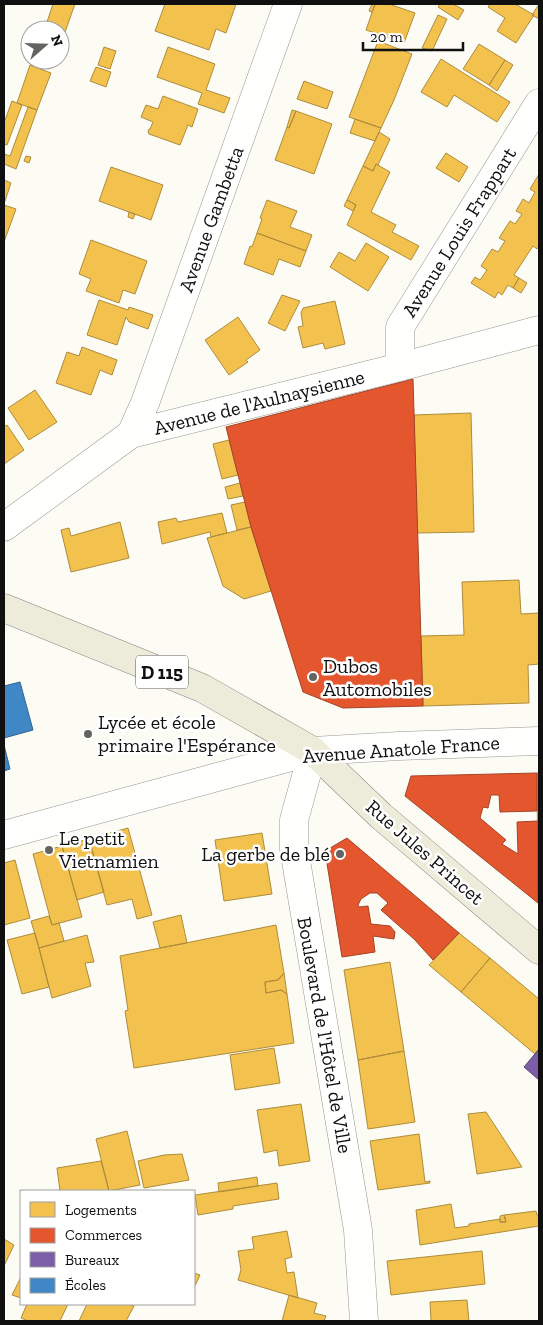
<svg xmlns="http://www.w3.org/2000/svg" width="543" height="1325" font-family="'Zilla Slab',serif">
<rect width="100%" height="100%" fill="#fcfcf5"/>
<path fill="#f2c14e" stroke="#ae8c3b" d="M53,4H75L64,35L60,33V30H51L45,28Z
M165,4H236L226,33L216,29L209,50L155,31Z
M372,4L375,5L372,12L369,11Z
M375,4H389L415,13L404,43L366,30Z
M440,4H453L464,10L458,20L438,7Z
M490,4H515L534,15L516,43L497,31L505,18L488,7Z
M539,4V19L532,15Z
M438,15L447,19L432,51L422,48Z
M378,41L412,54L394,100L381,128L349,117Z
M479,44L505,60L489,85L463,69Z
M104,47L116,51L110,69L98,65Z
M168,47L215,64L206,90L230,98L224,113L198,104L202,93L157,77Z
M441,59L510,102L497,122L454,95L447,107L421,92Z
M505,60L513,65L497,91L489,85Z
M30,65L51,73L37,110L17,103Z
M96,67L111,72L106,87L90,81Z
M304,81L333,92L327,109L297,99Z
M163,96L198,109L192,127L188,125L180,145L149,134L148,132L149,129H150L153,122L141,117L146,105L158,109Z
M12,101L22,105L7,145L4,144V123Z
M28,107L37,110L16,169L4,164V154L10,156Z
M292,110L296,111L289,128L287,127Z
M296,111L332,124L314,174L275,160L287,127L289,128Z
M355,119L381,128L375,141L350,133Z
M379,132L390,139L378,165L376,164L373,171L363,166Z
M446,153L468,167L459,182L436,168Z
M26,156L31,157L29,163L24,161Z
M376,164L390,172L371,212L396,225L392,232L419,246L411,260L347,225L356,205L347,200L363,166L373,171Z
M111,167L163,185L151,220L99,201Z
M539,174V246L537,249L533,246L514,275L519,278L513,288L508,285L502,295L498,292L495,298L471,283L475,277L480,280L487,270L481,266L492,249L498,252L505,241L499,238L510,221L515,224L522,214L516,211L523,199L529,203L535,192L530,189Z
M4,180L11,183L4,204Z
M267,200L297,211L290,227L312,235L306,251L257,233L262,219L260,218Z
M347,200L356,205L353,211L344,206Z
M4,205L16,209L4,242Z
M129,212L135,214L133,219L128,217Z
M257,233L306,251L300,267L279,259L273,275L244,264L250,246L252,247Z
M91,240L147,261L135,294L123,290L119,303L86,291L91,279L79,274Z
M366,243L389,257L368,291L330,267L339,252L355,261Z
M519,278L527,283L521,293L513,288Z
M282,295L300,301L285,331L268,323Z
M99,300L128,310L129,307L153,315L148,329L129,322L126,317L117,345L87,335Z
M335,301L345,344L325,349L323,343L303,348L298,327L303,326L301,313L303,308Z
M238,317L260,350L246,360L248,362L229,375L205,340Z
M82,347L117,360L112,375L100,370L91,395L56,383L67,352L79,356Z
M35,390L57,422L29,440L8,408Z
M471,413L474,532L417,533L414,415Z
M7,425L24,450L4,464V427Z
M229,440L238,475L222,479L213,444Z
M240,483L243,496L228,499L225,487Z
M245,502L251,527L237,530L231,505Z
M222,513L227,533L211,537L210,532L162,544L158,522L176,518L178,522Z
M120,522L129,558L71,572L61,530L69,528L71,536Z
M251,527L271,591L244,599L223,586L207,538Z
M519,580L521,614L539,613V664L528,665L529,703L423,706L421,636L464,635L462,582Z
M537,773H539V904L538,903Z
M128,828L152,915L137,919L132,899L107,905L89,839Z
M262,833L272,894L224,901L215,840Z
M89,839L104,892L77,900L62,846Z
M62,846L82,917L52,925L33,854Z
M15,860L30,918L4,925V863Z
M181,915L187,943L160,948L153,922Z
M49,916L52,925L59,923L64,941L39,948L31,921Z
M276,925L284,973L278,980L265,982L266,993L281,990L287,994L294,1043L134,1068L125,1011L128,1010L120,956Z
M35,933L49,987L22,994L7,940Z
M459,933L490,958L461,992L429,965Z
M87,935L94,962L85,963L91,986L52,998L39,948Z
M490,958L539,999V1049L535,1054L461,992Z
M390,962L404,1051L358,1060L344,970Z
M284,973L287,994L281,990L266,993L265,982L278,980Z
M274,1048L280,1083L235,1090L230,1055Z
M404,1051L415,1122L368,1129L358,1060Z
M301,1104L310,1161L279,1166L277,1150L264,1153L257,1110Z
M486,1112L522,1167L477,1174L468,1114Z
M127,1131L140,1185L109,1191L96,1139Z
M419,1134L425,1182L430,1181V1183L378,1190L370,1141Z
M182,1154L189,1180L144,1188L138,1161L164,1155Z
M101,1161L109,1191H60L57,1168Z
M257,1177L258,1186L219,1192L218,1183Z
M277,1183L279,1199L233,1206V1209L198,1215L195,1195Z
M451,1204L455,1228L469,1226V1224L500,1219V1222H506L504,1215L536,1211L537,1215H539V1226L420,1245L416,1210Z
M504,1215L506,1222H500V1216Z
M287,1231L292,1257L285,1259L287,1273L294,1272L298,1298L238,1280L241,1270L238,1251L254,1249L252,1237Z
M4,1239L14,1245L4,1266Z
M482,1251L485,1284L391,1295L387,1261Z
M194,1273L200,1275L194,1288Z
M21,1277V1298L12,1295Z
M289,1295L317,1303L314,1313L326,1316L324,1321H282Z
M467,1300L469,1321H431L430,1302Z
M27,1304H68L60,1321H28L21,1318Z
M87,1304H128L134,1306L126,1321H79Z"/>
<path fill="#e4572e" stroke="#a44225" d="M413,379L423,706L343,708L303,692L251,527L226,427Z
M537,773V811L500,812L499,795H491L488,808L483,807L480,818L506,840L502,844L518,854L517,822L538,821V903L405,796L411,776Z
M347,838L459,933L433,960L414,939L381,910L388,903L377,893H370L361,899L358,905L359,907L368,906L371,924L390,926L395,932L394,939L373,936L375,952L342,957L325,851Z"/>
<path fill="#7b5ea7" stroke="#5b477a" d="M539,1049V1080L524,1067Z"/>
<path fill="#3f88c5" stroke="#31648f" d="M20,682L33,730L4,738V686Z
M4,745L10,769L4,771Z"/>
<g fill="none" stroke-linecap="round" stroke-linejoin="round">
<g stroke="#969693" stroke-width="29">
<path id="street" d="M400,367V327L539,103
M131,434L145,403L288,4
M4,527L131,434L400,367L539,330
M313,751L294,820V849L358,1230L364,1321
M4,835L313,751L399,746L539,741"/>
</g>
<g stroke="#848480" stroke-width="29">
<path id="primary" d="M4,608L202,688L313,751L381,816L539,950"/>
</g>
<use href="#street" stroke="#fffffe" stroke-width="28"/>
<use href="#primary" stroke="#edecda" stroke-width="28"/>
</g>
<g fill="#636360" stroke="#fff" stroke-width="2">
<circle cx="313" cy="677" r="5"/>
<circle cx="88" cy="734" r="5"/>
<circle cx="49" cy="850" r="5"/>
<circle cx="340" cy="854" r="5"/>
</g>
<g text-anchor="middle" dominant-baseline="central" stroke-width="5" stroke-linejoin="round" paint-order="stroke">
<rect fill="#fff" stroke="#585858" stroke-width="1" x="136" y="655.5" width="52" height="33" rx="4"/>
<g font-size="19" font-weight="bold" fill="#101010">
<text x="162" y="672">D 115</text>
</g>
<g font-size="20" fill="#101010" stroke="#fff">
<text transform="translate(211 219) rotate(-70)">Avenue Gambetta</text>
<text transform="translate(459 232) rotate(-58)">Avenue Louis Frappart</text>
<text transform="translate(259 402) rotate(-14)">Avenue de l'Aulnaysienne</text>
<text transform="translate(401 749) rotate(-4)">Avenue Anatole France</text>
<text transform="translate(425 852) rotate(41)">Rue Jules Princet</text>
<text transform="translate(325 1035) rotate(80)">Boulevard de l'Hôtel de Ville</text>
</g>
<g font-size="20" fill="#101010" stroke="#fff" text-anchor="start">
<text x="323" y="666">Dubos<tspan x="323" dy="23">Automobiles</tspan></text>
<text x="98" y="722">Lycée et école<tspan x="98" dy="23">primaire l'Espérance</tspan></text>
<text x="59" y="838">Le petit<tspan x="59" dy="23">Vietnamien</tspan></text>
<text x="330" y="854" text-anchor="end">La gerbe de blé</text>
</g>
</g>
<rect width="543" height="1325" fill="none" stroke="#101010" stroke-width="10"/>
<rect x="20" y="1190" width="175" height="115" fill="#ffffff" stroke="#9f9f9f"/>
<rect x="30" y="1202" width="25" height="15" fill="#f2c14e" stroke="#9f9f9f"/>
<text x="65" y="1215" font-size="15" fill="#101010">Logements</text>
<rect x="30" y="1228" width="25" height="15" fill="#e4572e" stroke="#9f9f9f"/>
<text x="65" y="1240" font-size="15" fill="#101010">Commerces</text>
<rect x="30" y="1252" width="25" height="15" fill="#7b5ea7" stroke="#9f9f9f"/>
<text x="65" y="1265" font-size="15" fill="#101010">Bureaux</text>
<rect x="30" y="1278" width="25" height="15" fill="#3f88c5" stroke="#9f9f9f"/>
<text x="65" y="1290" font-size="15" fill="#101010">Écoles</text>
<g transform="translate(45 45) rotate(70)"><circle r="24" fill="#ffffff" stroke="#9f9f9f"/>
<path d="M0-4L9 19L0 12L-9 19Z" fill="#636360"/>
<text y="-8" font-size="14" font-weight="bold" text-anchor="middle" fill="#101010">N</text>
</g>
<path d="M363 42v8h100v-8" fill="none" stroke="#101010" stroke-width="2.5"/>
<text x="370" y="42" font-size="15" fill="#101010" stroke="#ffffff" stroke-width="4" paint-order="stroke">20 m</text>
</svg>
